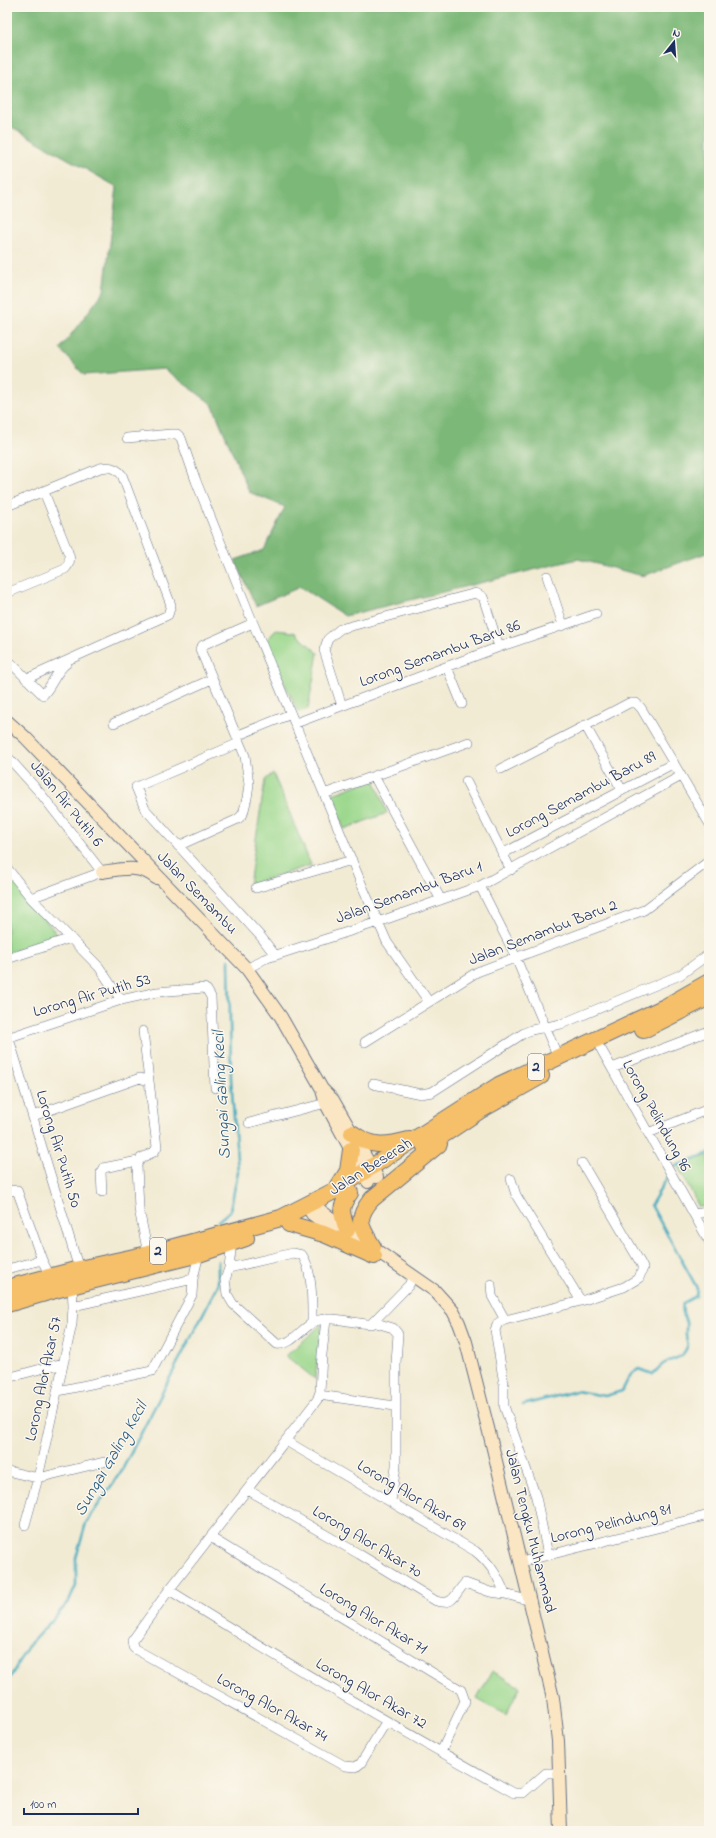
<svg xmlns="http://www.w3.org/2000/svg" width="716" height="1838" font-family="'Indie Flower',sans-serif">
<rect width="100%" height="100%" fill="#fbf7ec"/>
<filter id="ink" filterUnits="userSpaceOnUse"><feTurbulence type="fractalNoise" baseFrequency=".025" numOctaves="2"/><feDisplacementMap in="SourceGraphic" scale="8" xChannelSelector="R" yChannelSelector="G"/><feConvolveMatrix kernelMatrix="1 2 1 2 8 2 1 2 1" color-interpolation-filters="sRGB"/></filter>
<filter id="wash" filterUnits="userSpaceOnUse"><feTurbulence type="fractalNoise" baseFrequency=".012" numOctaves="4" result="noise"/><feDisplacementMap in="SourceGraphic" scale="16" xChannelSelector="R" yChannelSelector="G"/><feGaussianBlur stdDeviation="0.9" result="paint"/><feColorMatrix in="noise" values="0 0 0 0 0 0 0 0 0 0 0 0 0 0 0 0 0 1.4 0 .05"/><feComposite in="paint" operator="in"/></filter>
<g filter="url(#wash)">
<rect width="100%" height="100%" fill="#f2ebd4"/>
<path fill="#9ad78b" stroke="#5a8374" d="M276,630L294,632L318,653L308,709L298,712L265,642Z
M273,773L311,865L249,885L265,780Z
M374,779L387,813L344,829L330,795Z
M7,871L59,937L7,953Z
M709,1155V1206L699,1207L678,1166Z
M322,1324L315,1379L286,1356Z
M492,1671L520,1687L506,1715L477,1699Z"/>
<path fill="#7bb877" stroke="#4b746a" d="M7,7H709V552L643,576L578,559L345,616L300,587L256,606L235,560L264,550L285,507L249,492L212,404L164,369L84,375L60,349L104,291L117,187L10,126L11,92H7Z"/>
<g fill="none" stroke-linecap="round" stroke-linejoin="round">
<path stroke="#40abbf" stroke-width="2.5" d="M676,1166L709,1153
M218,1221L230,1211L238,1172L231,1078L229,960
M523,1405L576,1391L605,1396L622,1391C628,1381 628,1374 639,1369L653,1374C657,1370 661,1365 665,1363C677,1357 684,1358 688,1344C684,1336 687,1330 686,1322C684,1314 681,1312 683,1303L696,1296L697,1288L651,1205L667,1178
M7,1683L28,1646L68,1603L76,1585V1558L86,1523L122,1470L218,1285V1261"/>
</g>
</g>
<g filter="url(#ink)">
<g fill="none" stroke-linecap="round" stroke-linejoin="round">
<g stroke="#667187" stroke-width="10">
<path id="street" d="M127,438L171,434H177L181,438L196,481L253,623L364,890L387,942L429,1002
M7,506L100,468C109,466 116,467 122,475L171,605L168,615L26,679
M547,576L563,625
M7,593L65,569C70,564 71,559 68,552L44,492
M7,659L43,695C53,685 55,672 67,663
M447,667L462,704
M342,706L324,650L328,639L340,629L476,593L483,597L499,647
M114,723L212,679
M296,723L499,647L596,614
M585,725L622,790
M236,736L291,714
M239,743L136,787L145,809L262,938L275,955
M7,756L41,794L102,872L31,898
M501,769L612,712L629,703H636L641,708L709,823
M374,776L441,900
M466,781L511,870
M324,794L469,742
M178,846L238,819L243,814L247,798L249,784L245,756L200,649L203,645L253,623
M502,854L674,763
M7,868L31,898L99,967L121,1000
M480,886L512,949L558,1057
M256,888L352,860
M7,959L71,938
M247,969L264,959L378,922L480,886L681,776
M143,1031L157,1147L154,1152L141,1158L137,1165L139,1209L148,1254
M7,1032L79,1269
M7,1038L121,1000L157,992L204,988L207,990L211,997L215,1088
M365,1042L477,972L644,910L709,861
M601,1049L709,1241
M612,1068L709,1031
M373,1084L421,1094L432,1092L524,1033L531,1030L561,1024L680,975L709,954
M33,1116L140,1078L148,1081
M249,1123L330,1102
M648,1133L709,1109
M511,1179L516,1195L581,1301
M7,1191L17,1190L42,1260L50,1276
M102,1192L101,1172L103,1168L138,1161
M694,1214L709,1212
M232,1242L229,1268L225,1280L227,1294L233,1304L277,1344C292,1346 303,1326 316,1321C330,1315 355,1324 371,1324L409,1285L413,1276
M229,1268L293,1253L302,1255C313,1270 312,1304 312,1322
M7,1269L42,1260
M491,1284L492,1296L505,1320
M73,1306L193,1279
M326,1320L322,1354L320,1392L317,1400L169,1590L132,1641L133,1647L135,1649L345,1766L356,1767L361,1763L386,1722
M373,1322L393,1328L398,1334L396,1363V1466L391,1501
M7,1378L63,1363
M58,1391L152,1371L192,1295L193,1279L199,1254
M319,1395L395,1406
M286,1441L475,1551C490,1563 498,1576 505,1594
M7,1471L38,1478L104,1462
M248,1490L359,1554L436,1601C455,1606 454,1594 465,1583L490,1592L505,1594L531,1601
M25,1525L38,1478L72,1324L73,1306L72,1285
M210,1537L461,1690L465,1701L441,1752
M548,1555L536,1497L504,1406V1384L495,1330L498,1323L505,1320L581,1301L624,1287L639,1278L643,1268L640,1262L582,1163
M521,1562L709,1515
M169,1590C282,1661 397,1728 514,1793H523L546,1773H559"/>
</g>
<g stroke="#667187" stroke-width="14">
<path id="secondary" d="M7,721L25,737L247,969L281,1017L322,1089L333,1100L377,1177
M102,872C121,869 139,864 156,878
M322,1090L326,1104L368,1182
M315,1201L320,1210L347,1230L435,1291L453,1311L459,1323L466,1342L489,1432L553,1698L558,1741L561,1831
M307,1206L312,1214L343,1236"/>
</g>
<g stroke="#667187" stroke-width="18">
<path id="highway" d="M643,1030L709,997
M352,1133C372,1148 386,1146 409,1140
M425,1147L479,1111L541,1076
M338,1187L348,1171L351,1150
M289,1224L324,1234L374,1256
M347,1230C341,1213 339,1207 350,1193
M373,1247C361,1227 354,1220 372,1199L439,1144
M7,1288L79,1269L148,1254L281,1218L334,1191L499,1085L665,1007L709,982
M7,1304L55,1290L199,1254L246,1238"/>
</g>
<use href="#street" stroke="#fff" stroke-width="9"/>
<use href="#secondary" stroke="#fbe6c4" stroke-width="12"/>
<use href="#highway" stroke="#f6c06b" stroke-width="16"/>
</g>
</g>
<g text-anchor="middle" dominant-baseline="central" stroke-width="3" stroke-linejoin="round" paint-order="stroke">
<g fill="#fbf7ec" stroke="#5e6b89" stroke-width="1">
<rect x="528" y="1054" width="16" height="26" rx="3"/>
<rect x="150" y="1238" width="16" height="26" rx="3"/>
</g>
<g font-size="15" font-weight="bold" fill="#1b2f5e">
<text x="536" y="1067">2</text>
<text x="158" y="1251">2</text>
</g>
<g font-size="16" fill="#1b2f5e" stroke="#fbf7ec">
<text transform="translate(440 654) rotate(-20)">Lorong Semambu Baru 86</text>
<text transform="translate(581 795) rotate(-28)">Lorong Semambu Baru 89</text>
<text transform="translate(66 804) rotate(51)">Jalan Air Putih 6</text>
<text transform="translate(197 893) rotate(46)">Jalan Semambu</text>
<text transform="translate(409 893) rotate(-20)">Jalan Semambu Baru 1</text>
<text transform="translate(543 933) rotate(-21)">Jalan Semambu Baru 2</text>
<text transform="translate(92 996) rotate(-16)">Lorong Air Putih 53</text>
<text transform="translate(656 1116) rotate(61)">Lorong Pelindung 96</text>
<text transform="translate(58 1149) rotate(73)">Lorong Air Putih 50</text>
<text transform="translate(371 1167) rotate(-32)">Jalan Beserah</text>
<text transform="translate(44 1379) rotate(-78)">Lorong Alor Akar 57</text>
<text transform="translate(411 1496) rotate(31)">Lorong Alor Akar 69</text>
<text transform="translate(611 1524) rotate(-14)">Lorong Pelindung 81</text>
<text transform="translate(530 1531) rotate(76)">Jalan Tengku Muhammad</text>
<text transform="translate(367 1542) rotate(31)">Lorong Alor Akar 70</text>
<text transform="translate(373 1619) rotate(31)">Lorong Alor Akar 71</text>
<text transform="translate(371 1694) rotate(30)">Lorong Alor Akar 72</text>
<text transform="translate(272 1708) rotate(29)">Lorong Alor Akar 74</text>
</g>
<g font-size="17" font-style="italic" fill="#285a80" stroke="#fbf7ec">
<text transform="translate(222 1095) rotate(-93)">Sungai Galing Kecil</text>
<text transform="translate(111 1459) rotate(-60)">Sungai Galing Kecil</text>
</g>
</g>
<rect width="716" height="1838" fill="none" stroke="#fbf7ec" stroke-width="24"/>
<g transform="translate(674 42) rotate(17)" stroke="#fbf7ec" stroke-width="3" paint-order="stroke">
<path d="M0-3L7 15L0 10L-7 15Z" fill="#1b2f5e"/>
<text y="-6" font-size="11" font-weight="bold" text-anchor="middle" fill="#1b2f5e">N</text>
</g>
<path d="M24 1808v6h114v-6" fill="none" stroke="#1b2f5e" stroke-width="2"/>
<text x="30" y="1808" font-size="12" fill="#1b2f5e" stroke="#fbf7ec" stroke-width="3" paint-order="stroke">100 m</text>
</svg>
